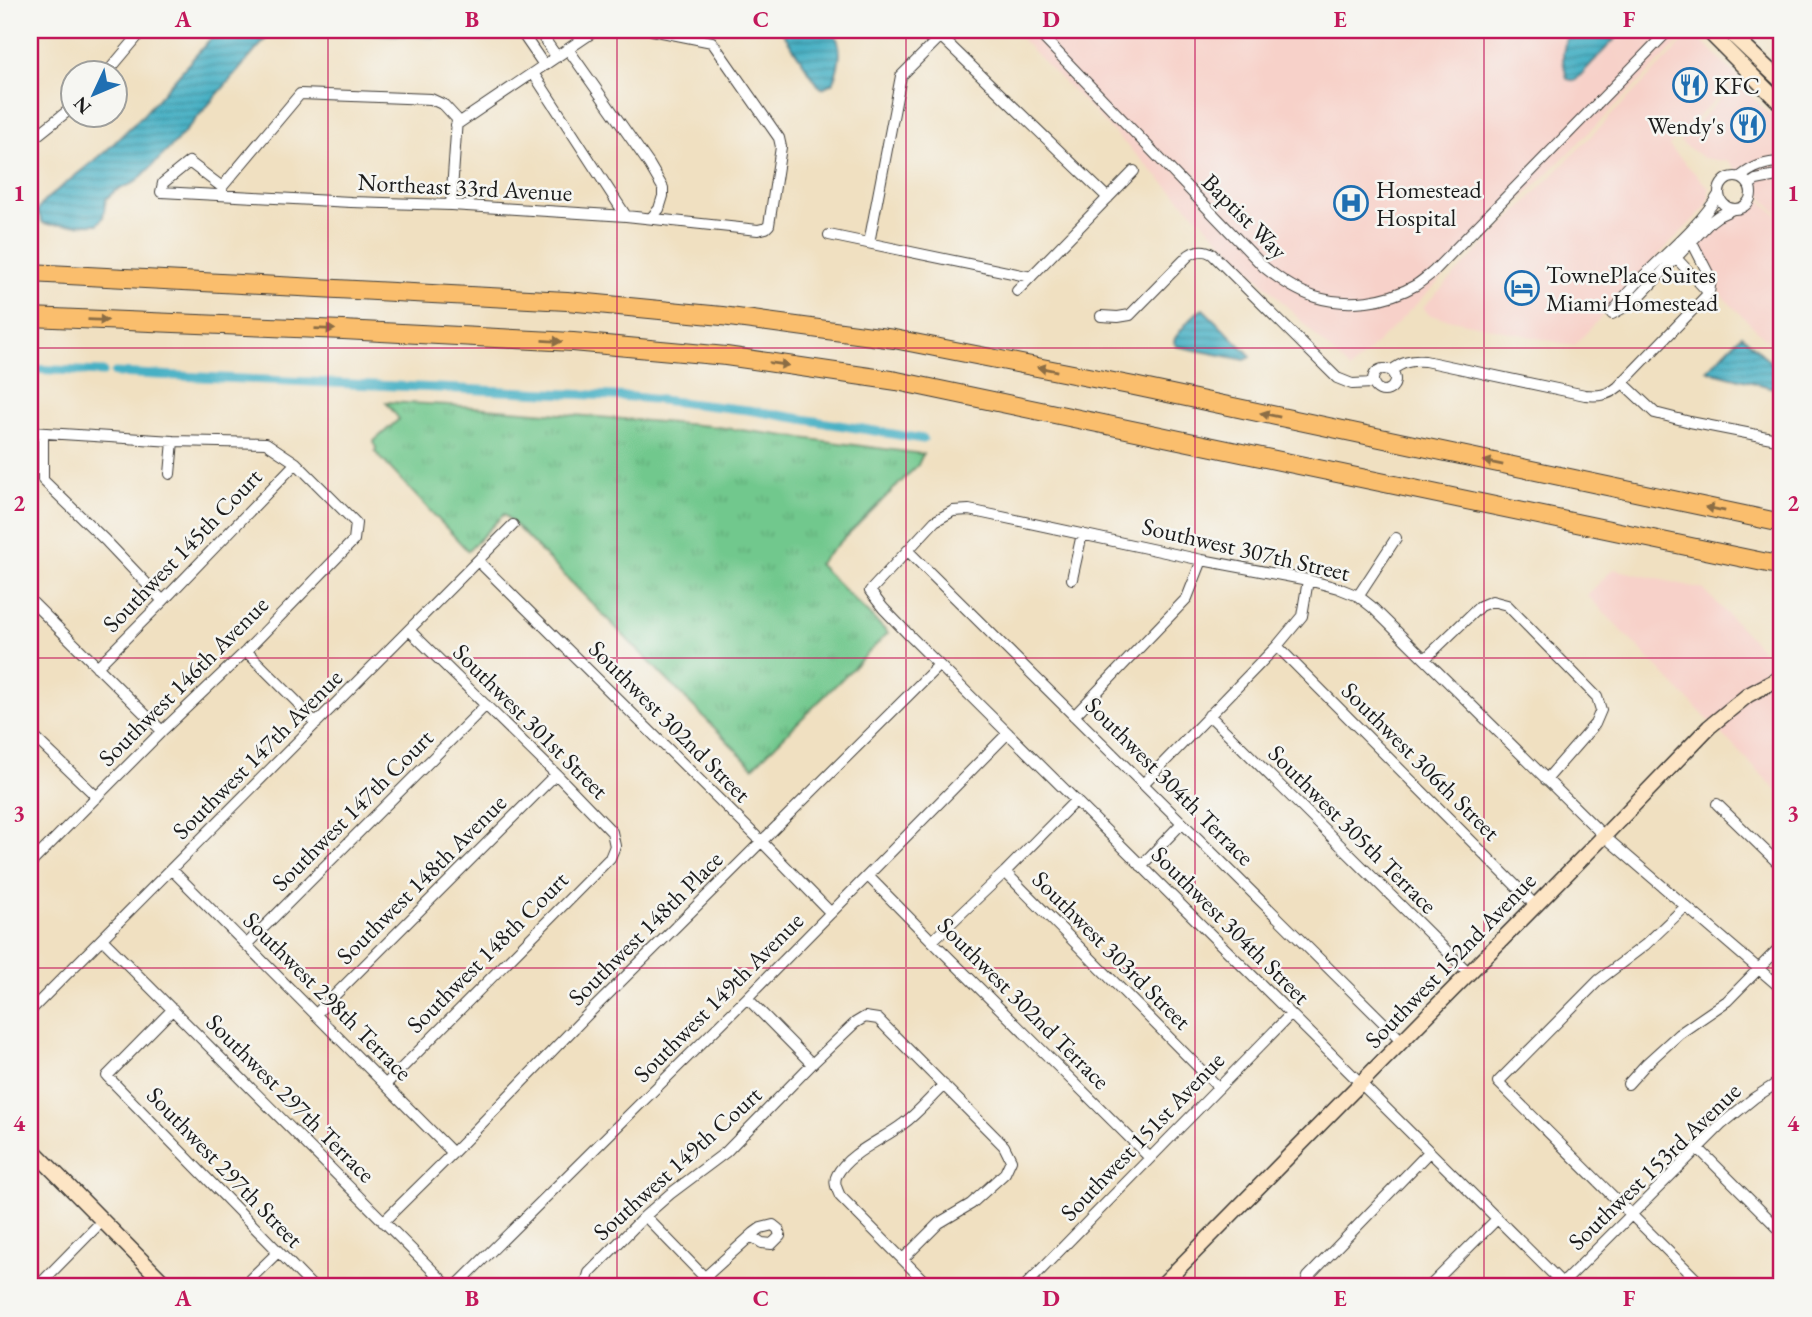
<svg xmlns="http://www.w3.org/2000/svg" width="1812" height="1317" font-family="'EB Garamond',serif">
<defs>
<pattern id="grass-tufts" width="24" height="20" patternUnits="userSpaceOnUse" patternTransform="scale(1.75)"><rect width="24" height="20" fill="#71c88d"/><path d="M3 7l-1-3M5 7V3M7 7l1-3M15 17l-1-3M17 17v-4M19 17l1-3" fill="none" stroke="#61ab79"/></pattern>
<pattern id="water-rules" width="6" height="5" patternUnits="userSpaceOnUse" patternTransform="scale(1.75)"><rect width="6" height="5" fill="#46b0c4"/><path d="M0 2.5h6" fill="none" stroke="#3a8e9e"/></pattern>
</defs>
<rect width="100%" height="100%" fill="#f6f6f2"/>
<filter id="ink" filterUnits="userSpaceOnUse"><feTurbulence type="fractalNoise" baseFrequency=".0143" numOctaves="2"/><feDisplacementMap in="SourceGraphic" scale="14" xChannelSelector="R" yChannelSelector="G"/><feConvolveMatrix kernelMatrix="1 2 1 2 8 2 1 2 1" color-interpolation-filters="sRGB"/></filter>
<filter id="wash" filterUnits="userSpaceOnUse"><feTurbulence type="fractalNoise" baseFrequency=".00686" numOctaves="4" result="noise"/><feDisplacementMap in="SourceGraphic" scale="28" xChannelSelector="R" yChannelSelector="G"/><feGaussianBlur stdDeviation="1.57" result="paint"/><feColorMatrix in="noise" values="0 0 0 0 0 0 0 0 0 0 0 0 0 0 0 0 0 1.4 0 .05"/><feComposite in="paint" operator="in"/></filter>
<g filter="url(#wash)">
<rect width="100%" height="100%" fill="#f0e0c1"/>
<path fill="#f7d1c9" d="M1012,30H1682L1687,35L1350,370Z
M1693,32L1738,77L1669,146L1709,188V200L1705,208L1658,256L1574,346L1429,315L1423,307Z
M1737,82L1782,126V218L1729,162L1703,158L1679,141Z
M1757,196L1782,220V355L1722,296L1699,241L1706,230L1718,220L1727,217L1741,216Z
M1613,569L1703,589L1774,662L1782,660V796L1587,595Z"/>
<path fill="url(#grass-tufts)" stroke="#467254" stroke-width="2" d="M386,402L449,405L710,426L923,454L918,465L818,564L888,633L753,767L504,514L468,551L375,452L376,448L374,441L399,419Z"/>
<path fill="url(#water-rules)" stroke="#316670" stroke-width="2" d="M218,30H283L271,33L175,143L136,182L115,191L106,199L103,217L98,224L53,225L43,223L37,211L45,200L106,151L145,113Z
M303,30H486L474,39Z
M781,30H833C844,48 840,63 833,83L822,88L818,85Z
M1568,30H1620L1615,39L1575,81L1567,79L1563,60V53Z
M1203,309L1249,354L1251,357L1245,360L1176,346L1174,342L1175,338C1183,328 1191,315 1203,309Z
M1742,335L1782,373V390L1709,371L1707,370Z"/>
<g fill="none" stroke-linecap="round" stroke-linejoin="round">
<path stroke="#46b0c4" stroke-width="9" d="M30,369L103,372
M115,373L634,397L748,410L923,439"/>
</g>
</g>
<g filter="url(#ink)">
<g fill="none" stroke-linecap="round" stroke-linejoin="round">
<g stroke="#3c3935" stroke-width="12">
<path id="street" d="M520,30L544,65
M538,30L557,57
M934,30L1108,198
M1036,30L1264,267C1279,279 1296,291 1315,297C1347,307 1387,302 1416,285C1422,281 1428,276 1433,272L1669,30
M568,49L649,164L663,188V196L659,209L651,218
M533,73L626,216
M106,74L143,30
M456,125L596,30
M30,141L74,106
M1719 193a16 16 0 1 1 32 0a16 16 0 1 1-32 0Z
M1740,177C1753,167 1765,162 1782,162
M1750,184L1756,180L1782,175
M222,187L189,162L163,183L161,192L351,202L451,205L626,216L758,230L766,228L769,225L781,147L779,138L712,42L652,30
M222,191V187L300,94L431,99L444,105L457,119L451,205
M829,235L1031,277
M1692,242L1711,279L1709,293
M869,243L901,76L941,36
M1676,254V258L1709,293
M1017,291L1134,171
M1612,314L1634,302L1710,222L1718,216L1733,209
M1612,314C1641,269 1691,240 1719,194
M1101,316L1118,317L1130,315L1189,255C1197,250 1204,249 1212,254L1337,378L1352,384L1373,383
M1373 380a11 11 0 1 1 22 0a11 11 0 1 1-22 0Z
M1391,371C1402,362 1411,360 1425,361L1585,395C1598,396 1607,396 1618,387L1709,293
M1623,383L1655,413L1690,422L1782,440
M30,432L173,441L266,443L296,463L356,523L354,540L246,651L162,731L30,864
M43,433V480L107,542L163,601
M170,474L173,441
M908,551L1402,1041
M478,561L762,842L831,913
M1072,579L1082,534
M1358,596L1396,538
M30,600L162,731
M1277,646L1535,905
M246,651L297,702L316,724
M1425,659L1480,606L1492,601L1507,605L1597,697L1601,710L1595,724L1546,780
M97,667L163,601L296,463
M1209,715L1469,973
M1074,716L1187,598L1202,560
M30,733L97,797
M1143,784L1277,646L1302,616L1308,580
M1717,804L1782,867
M1141,866L1182,823
M171,869L453,1153
M1005,872L1219,1088
M868,876L932,941L1150,1158
M1685,907L1645,945L1599,980L1498,1082L1704,1287
M102,939L449,1287
M932,941L1005,872L1076,800
M247,944L486,705
M747,998L812,1064
M173,1009L107,1076L313,1287
M30,1011L513,525
M316,1014L556,774
M386,1084L610,858L615,846L612,832L556,774L409,630
M1628,1084L1646,1064L1679,1034L1727,1001L1782,945
M1697,1147L1782,1232
M645,1216L714,1287
M383,1222L453,1153L589,1013L939,665
M704,1278L754,1233L761,1228L773,1225L778,1229L780,1236L772,1244L762,1243L751,1236
M37,1287L102,1221
M242,1287L278,1252
M455,1287L747,998L1008,733
M585,1287L589,1273L645,1216L670,1194L726,1152L812,1064L855,1023L865,1017L878,1019L1004,1146L1011,1160L1005,1173L971,1204L939,1223L903,1259
M930,1287L840,1196C837,1189 833,1182 837,1175C848,1153 884,1139 903,1124C918,1113 930,1098 944,1085
M1024,1287L1291,1014
M1305,1287L1308,1277L1429,1152
M1429,1287L1497,1219
M1559,1287L1722,1124L1754,1098L1782,1080
M1566,1287L909,635L883,608L870,591L935,521L953,511L969,510L1202,560L1308,580L1338,588L1358,596L1372,607L1604,836L1782,989"/>
</g>
<g stroke="#3c3935" stroke-width="17">
<path id="secondary" d="M1707,30L1782,105
M1727,30L1782,82
M30,1147L168,1287
M1160,1287L1604,836L1709,727L1748,695L1782,677"/>
</g>
<g stroke="#3c3935" stroke-width="20">
<path id="highway" d="M30,273L567,301L722,316L894,339L1134,386L1782,523
M30,317L343,330L573,342L726,356L897,381L1782,566"/>
</g>
<use href="#street" stroke="#fff" stroke-width="10"/>
<use href="#secondary" stroke="#fde5c5" stroke-width="14"/>
<use href="#highway" stroke="#fabe6d" stroke-width="18"/>
</g>
<defs><path id="oneway-solid" d="M-6-.8H1V-3.2L6.5 0L1 3.2V.8H-6Z" transform="scale(1.75)"/></defs>
<g fill="#8b6d44">
<use href="#oneway-solid" transform="translate(98 320) rotate(2)"/>
<use href="#oneway-solid" transform="translate(325 329) rotate(2)"/>
<use href="#oneway-solid" transform="translate(552 341) rotate(3)"/>
<use href="#oneway-solid" transform="translate(779 364) rotate(8)"/>
<use href="#oneway-solid" transform="translate(1047 369) rotate(-169)"/>
<use href="#oneway-solid" transform="translate(1270 415) rotate(-168)"/>
<use href="#oneway-solid" transform="translate(1493 463) rotate(-168)"/>
<use href="#oneway-solid" transform="translate(1715 509) rotate(-168)"/>
</g>
</g>
<path fill="none" stroke="#c2185b" stroke-width="2" stroke-opacity="0.55" d="M328,30V1287M617,30V1287M906,30V1287M1195,30V1287M1484,30V1287M30,348H1782M30,658H1782M30,968H1782"/>
<defs>
<g id="restaurant-ring" transform="scale(1.75)"><circle r="9.5" fill="#f6f6f2" stroke="#1f6fb2" stroke-width="1.5"/><path d="M-5-6h1v4h1v-4h1v4h1v-4h1v5L-1.5 .5V6h-2V.5L-5-1ZM5-6V6H3V1.5H1.5Q1.5-4 5-6Z" fill="#1f6fb2"/></g>
<g id="hospital-ring" transform="scale(1.75)"><circle r="9.5" fill="#f6f6f2" stroke="#1f6fb2" stroke-width="1.5"/><path d="M-5-5h3v3.5h4V-5h3V5h-3V1.5h-4V5h-3Z" fill="#1f6fb2"/></g>
<g id="hotel-ring" transform="scale(1.75)"><circle r="9.5" fill="#f6f6f2" stroke="#1f6fb2" stroke-width="1.5"/><path d="M-6-4.5h1.5V1H6V5H4.5V3h-9V5H-6ZM-4 0a1.8 1.8 0 1 1 3.6 0ZM.5 0V-2.5h3Q6-2.5 6 0Z" fill="#1f6fb2"/></g>
</defs>
<g fill-rule="evenodd">
<use href="#restaurant-ring" x="1690" y="85"/>
<use href="#restaurant-ring" x="1748" y="125"/>
<use href="#hospital-ring" x="1351" y="203"/>
<use href="#hotel-ring" x="1522" y="288"/>
</g>
<g text-anchor="middle" dominant-baseline="central" stroke-width="5" stroke-linejoin="round" paint-order="stroke">
<g font-size="24" fill="#1c1c1c" stroke="#f6f6f2" text-anchor="start">
<text x="1714" y="85">KFC</text>
<text x="1724" y="125" text-anchor="end">Wendy's</text>
<text x="1376" y="189">Homestead<tspan x="1376" dy="28">Hospital</tspan></text>
<text x="1546" y="274">TownePlace Suites<tspan x="1546" dy="28">Miami Homestead</tspan></text>
</g>
<g font-size="24" fill="#1c1c1c" stroke="#f6f6f2">
<text transform="translate(465 187) rotate(3)">Northeast 33rd Avenue</text>
<text transform="translate(1245 216) rotate(45)">Baptist Way</text>
<text transform="translate(1246 549) rotate(13)">Southwest 307th Street</text>
<text transform="translate(182 550) rotate(-46)">Southwest 145th Court</text>
<text transform="translate(183 681) rotate(-45)">Southwest 146th Avenue</text>
<text transform="translate(531 721) rotate(45)">Southwest 301st Street</text>
<text transform="translate(670 721) rotate(45)">Southwest 302nd Street</text>
<text transform="translate(257 754) rotate(-45)">Southwest 147th Avenue</text>
<text transform="translate(1421 761) rotate(45)">Southwest 306th Street</text>
<text transform="translate(1170 781) rotate(45)">Southwest 304th Terrace</text>
<text transform="translate(352 810) rotate(-45)">Southwest 147th Court</text>
<text transform="translate(1353 829) rotate(45)">Southwest 305th Terrace</text>
<text transform="translate(421 879) rotate(-45)">Southwest 148th Avenue</text>
<text transform="translate(1231 925) rotate(45)">Southwest 304th Street</text>
<text transform="translate(645 928) rotate(-45)">Southwest 148th Place</text>
<text transform="translate(1112 950) rotate(45)">Southwest 303rd Street</text>
<text transform="translate(487 952) rotate(-45)">Southwest 148th Court</text>
<text transform="translate(1450 960) rotate(-46)">Southwest 152nd Avenue</text>
<text transform="translate(328 996) rotate(45)">Southwest 298th Terrace</text>
<text transform="translate(718 997) rotate(-45)">Southwest 149th Avenue</text>
<text transform="translate(1024 1003) rotate(45)">Southwest 302nd Terrace</text>
<text transform="translate(291 1098) rotate(45)">Southwest 297th Terrace</text>
<text transform="translate(1142 1136) rotate(-46)">Southwest 151st Avenue</text>
<text transform="translate(677 1163) rotate(-42)">Southwest 149th Court</text>
<text transform="translate(1654 1166) rotate(-44)">Southwest 153rd Avenue</text>
<text transform="translate(225 1167) rotate(46)">Southwest 297th Street</text>
</g>
</g>
<rect width="1812" height="1317" fill="none" stroke="#f6f6f2" stroke-width="77"/>
<g transform="translate(94 94) rotate(226)"><circle r="33" fill="#f6f6f2" stroke="#9f9f9c" stroke-width="2"/>
<path d="M0-5L12 26L0 18L-12 26Z" fill="#1f6fb2"/>
<text y="-10" font-size="19" font-weight="bold" text-anchor="middle" fill="#1c1c1c">N</text>
</g>
<rect x="38" y="38" width="1735" height="1240" fill="none" stroke="#c2185b" stroke-width="2.5"/>
<g font-size="23" text-anchor="middle" font-weight="bold" fill="#c2185b">
<text x="183" y="27">A</text>
<text x="472" y="27">B</text>
<text x="761" y="27">C</text>
<text x="1051" y="27">D</text>
<text x="1340" y="27">E</text>
<text x="1629" y="27">F</text>
<text x="19" y="201">1</text>
<text x="1793" y="201">1</text>
<text x="19" y="511">2</text>
<text x="1793" y="511">2</text>
<text x="19" y="821">3</text>
<text x="1793" y="821">3</text>
<text x="19" y="1131">4</text>
<text x="1793" y="1131">4</text>
<text x="183" y="1306">A</text>
<text x="472" y="1306">B</text>
<text x="761" y="1306">C</text>
<text x="1051" y="1306">D</text>
<text x="1340" y="1306">E</text>
<text x="1629" y="1306">F</text>
</g>
</svg>
